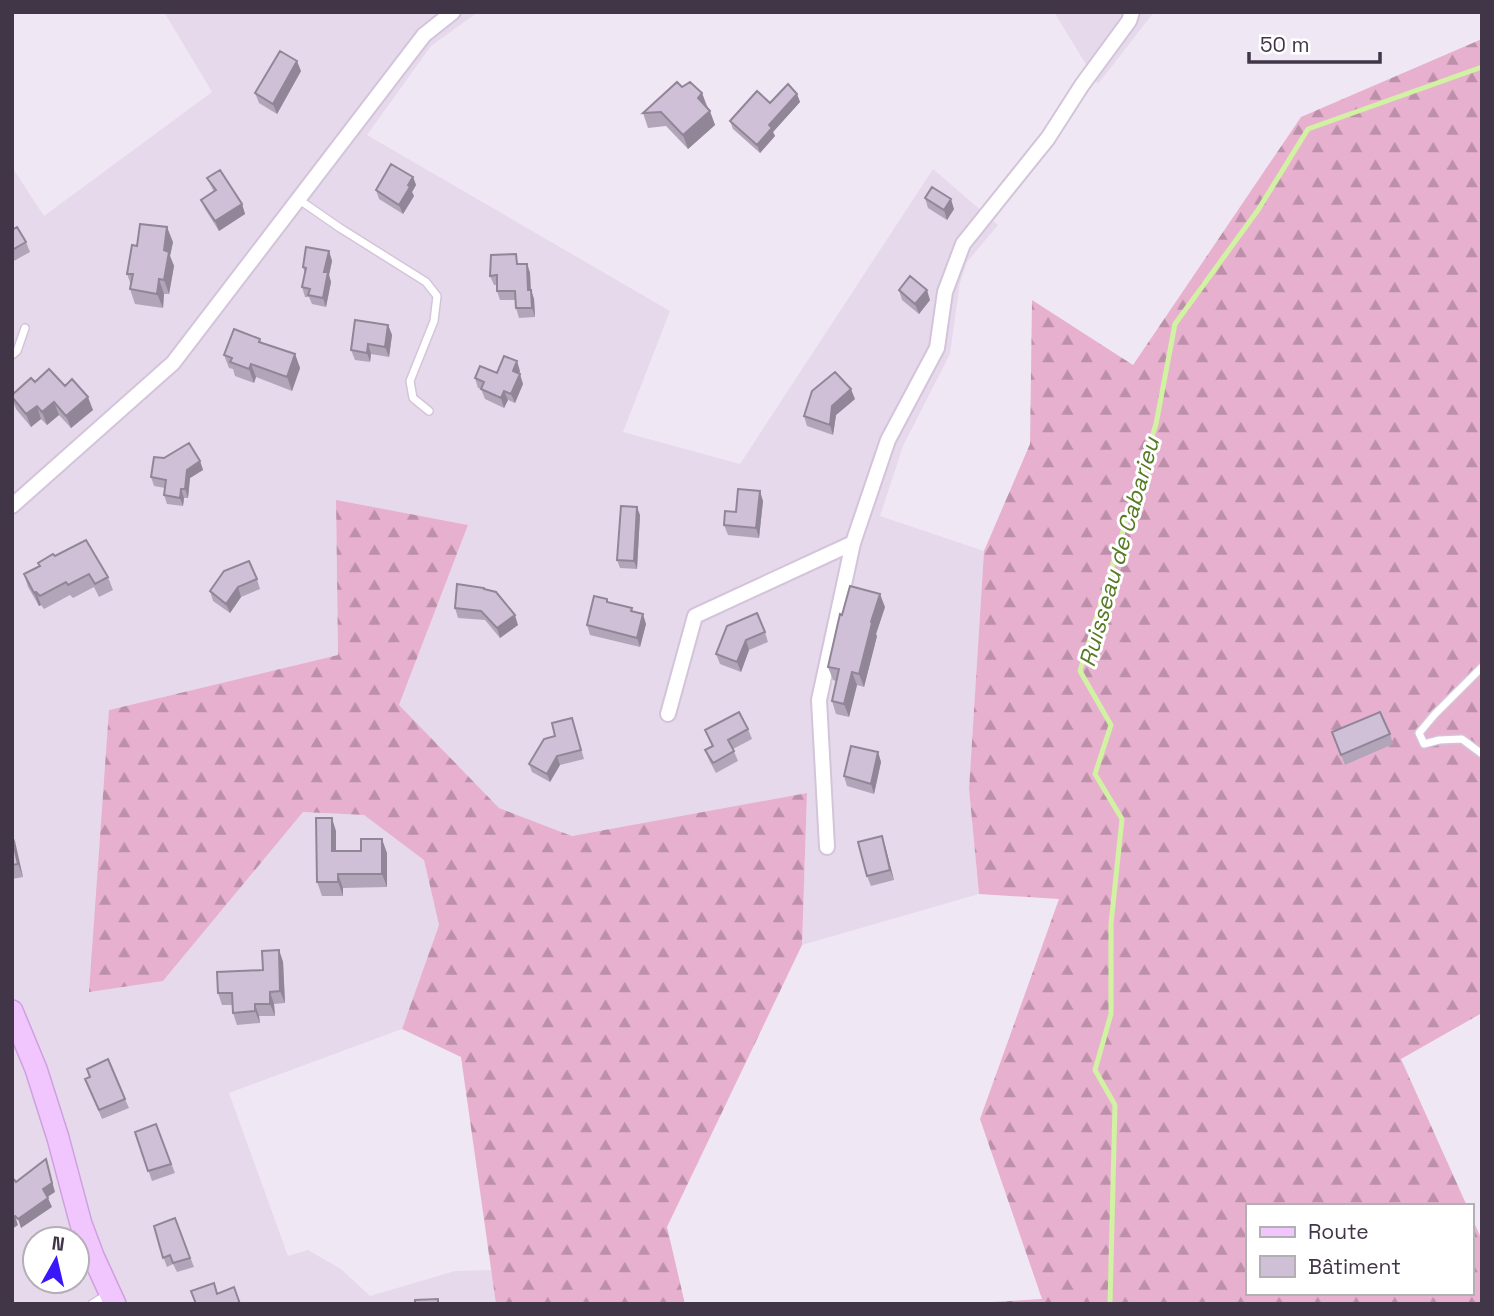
<svg xmlns="http://www.w3.org/2000/svg" width="1494" height="1316" font-family="'Space Grotesk',sans-serif">
<defs>
<pattern id="forest-firs" width="22" height="20" patternUnits="userSpaceOnUse" patternTransform="scale(1.75)"><rect width="22" height="20" fill="#e8b0cf"/><path d="M5 1l3.5 6h-7zM16 11l3.5 6h-7z" fill="#bd90aa"/></pattern>
</defs>
<rect width="100%" height="100%" fill="#f0e7f4"/>
<path fill="#e6d9ec" fill-rule="evenodd" d="M164,12H478L431,46L367,135L670,311L623,432L740,464L933,169L998,225L967,262L960,283L950,354L903,446L880,516L984,551L969,789L979,894L802,945L807,793L572,836L499,808L399,705L468,525L336,501L338,655L109,710L163,981L303,812L364,815L424,859L439,925L402,1029L229,1093L288,1256L308,1250L341,1269L370,1296L455,1271L492,1270L496,1304H12V167L44,216L212,92ZM35,1239H77V1281H35Z
M1054,12H1154L1098,84Z"/>
<path fill="url(#forest-firs)" d="M1482,39V1013L1401,1059L1467,1206H1247V1293H1471V1216L1482,1240V1304H957L1042,1299L980,1119L1059,899L979,894L969,789L984,551L1030,444L1032,300L1133,365L1301,117Z
M336,500L468,525L399,705L499,808L572,836L807,793L802,945L667,1227L685,1304H496L461,1057L402,1029L439,925L424,860L364,815L303,812L163,981L89,992L109,710L338,655Z"/>
<g fill="none" stroke-linecap="round" stroke-linejoin="round">
<path stroke="#d1f1a3" stroke-width="5" d="M1110,1304L1115,1105L1095,1070L1111,1014V924L1122,819L1095,774L1111,725L1080,671L1156,424L1175,324L1258,210L1308,129L1482,67"/>
<g stroke="#d3c4da" stroke-width="10">
<path id="lane" d="M298,199L340,228L426,282L437,296L434,321L410,381L413,398L429,411
M12,355L17,351L25,328
M1482,667L1435,714L1419,733L1424,744L1439,740L1462,739L1482,754
M92,1304L106,1295"/>
</g>
<g stroke="#d3c4da" stroke-width="18">
<path id="street" d="M12,506L173,363L424,35L453,12
M668,714L695,616L853,543
M827,847L819,700L853,543L888,440L937,348L945,292L963,244L1048,138L1082,85L1129,21L1132,12"/>
</g>
<g stroke="#cf9fe0" stroke-width="24">
<path id="secondary" d="M12,1011L36,1069L58,1138L81,1224L93,1256L115,1304"/>
</g>
<use href="#lane" stroke="#fff" stroke-width="7"/>
<use href="#street" stroke="#fff" stroke-width="14"/>
<use href="#secondary" stroke="#f1c6ff" stroke-width="21"/>
</g>
<path fill="#b2a5ba" d="M301,71L277,114L259,103L255,93Z
M682,87L702,93L715,125L688,149L666,126L648,128L643,113Z
M797,94L800,102L773,132L775,136L760,153L733,129L730,121L770,103Z
M413,177L416,185L412,192L414,196L403,214L379,199L376,190Z
M207,178L242,204L245,214L219,231L205,209L201,200L214,192Z
M925,198L954,209L947,220L928,208Z
M12,230L26,242L30,252L12,262Z
M173,242L170,256L174,266L169,294H164L163,308L135,304L130,289L131,285L127,274L137,246Z
M329,251L332,261L329,275L331,282L326,307L312,304L309,297H305L302,287L305,274L303,267Z
M520,264H527L530,273L531,290L534,299L535,317L519,318L516,308L515,300H500L497,291V285H494L490,276Z
M899,290L930,300L919,314L902,300Z
M388,325L392,335L389,357L371,354L370,362L355,360L351,350Z
M260,339L261,343L295,354L300,368L292,391L256,377L254,383L235,376L233,369L229,368L224,355Z
M520,371L519,374L523,384L515,403L508,400L504,408L485,399L481,389L478,388L475,378L497,373Z
M35,382L65,386L93,410L71,428L59,415L47,425L41,419L31,427L16,409L12,399V395Z
M855,399L836,415L833,435L807,426L804,416Z
M200,461L203,470L190,478L188,498H184L183,506L167,504L164,495L165,488L154,486L151,477Z
M763,501L759,538L728,535L724,525L736,512Z
M640,515L637,569L620,568L617,560Z
M55,556L108,577L113,590L99,597L94,587L73,598L70,595L44,609L41,605L39,606L28,587L24,574Z
M257,579L260,589L241,597L230,613L213,601L210,591Z
M485,589L518,625L500,638L485,620L458,618L455,608Z
M607,599L608,602L632,608L633,612L646,624L640,647L590,635L587,625Z
M885,607L876,634L877,636L864,687L857,685L849,717L836,714L832,701L836,681L833,680L828,667Z
M765,632L768,642L749,650L741,672L720,664L716,654Z
M572,718L584,759L560,765L550,782L532,772L529,764Z
M748,729L752,739L733,749L738,761L716,773L709,760L705,750L712,746L705,730Z
M1332,732L1390,734L1393,744L1345,765Z
M878,752L881,762L874,794L847,786L844,776Z
M336,831V851L387,853V887L343,888V896H322L317,882Z
M12,834L23,877L12,879Z
M885,846L894,880L871,886L867,876Z
M279,950L283,962L285,1003L274,1004L275,1016H259L260,1023L237,1025L233,1013V1005H222L218,993L263,970Z
M85,1079L125,1099L129,1108L102,1119Z
M156,1124L175,1173L152,1181L135,1132Z
M175,1218L194,1267L177,1272L173,1264L167,1267L158,1243Z"/>
<path fill="#918697" d="M297,61L301,71L277,114L273,104Z
M702,93L707,108L698,98Z
M797,94L800,102L773,132L775,136L760,153L757,145L769,125Z
M710,111L715,125L688,149L683,135Z
M413,177L416,185L412,192L414,196L403,214L399,205Z
M951,199L954,209L947,220L944,210Z
M242,204L245,214L219,231L215,221Z
M167,227L173,242L170,256L174,266L169,294L164,280V250Z
M329,251L332,261L329,275L331,282L326,307L323,298L324,272Z
M527,264L530,273L531,299L528,290Z
M159,279L164,294L163,308L157,294Z
M531,290L534,299L535,317L532,308Z
M927,290L930,300L919,314L915,304Z
M388,325L392,335L389,357L385,347Z
M368,344L371,354L370,362L367,353Z
M295,354L300,368L292,391L287,377Z
M517,361L520,371L516,380L513,371Z
M251,364L256,377L254,383L249,369Z
M520,374L523,384L515,403L511,394Z
M851,389L855,399L836,415L833,435L830,425L832,406Z
M504,391L508,400L504,408L501,398Z
M88,397L93,410L71,428L66,416Z
M54,402L59,415L47,425L42,412Z
M37,406L41,419L31,427L26,414Z
M200,461L203,470L190,478L188,498L185,489L187,470Z
M181,489L184,498L183,506L180,498Z
M760,491L763,501L759,538L756,528Z
M637,507L640,515L637,569L634,561Z
M238,587L241,597L230,613L226,604Z
M36,592L41,605L39,606L34,593Z
M880,594L885,607L876,634L877,636L864,687L859,674L871,622Z
M643,614L646,624L640,647L637,638Z
M515,615L518,625L500,638L497,628Z
M746,640L749,650L741,672L737,662Z
M852,672L857,685L849,717L844,704Z
M878,752L881,762L874,794L871,784Z
M557,756L560,765L550,782L547,774Z
M332,818L336,831V864L332,851Z
M12,834L15,841L23,877L18,864Z
M882,836L885,846L894,880L890,870Z
M382,839L387,853V887L382,874Z
M338,874L343,888V896L338,882Z
M279,950L283,962L285,1003L280,991Z
M270,992L274,1004L275,1016L270,1004Z
M255,1004L259,1016L260,1023L255,1011Z
M46,1159L55,1192L46,1198L43,1189Z
M48,1198L52,1207L21,1228L18,1219Z
M15,1216L18,1225L12,1229V1218Z"/>
<path fill="#cfc0d8" stroke="#918697" stroke-width="2" d="M280,51L297,61L273,104L255,93Z
M677,82L682,87L690,82L702,93L698,98L710,111L683,135L661,112L643,113Z
M788,84L797,94L769,125L772,128L757,145L730,121L757,91L770,103Z
M391,164L413,177L408,185L410,187L399,205L376,190Z
M220,170L242,204L215,221L201,200L216,190L207,178Z
M932,187L951,199L944,210L925,198Z
M140,224L167,227L164,250L169,252L164,280L159,279L157,294L130,289L133,274H127L132,245L137,246Z
M17,227L26,242L12,250V230Z
M306,247L329,251L324,272H328L323,298L308,295L310,289L302,287L306,268L303,267Z
M516,254L517,264H527L528,290H531L532,308H516L515,291H497V275L490,276L491,255Z
M910,276L927,290L915,304L899,290Z
M355,320L388,325L385,347L368,344L367,353L351,350Z
M234,329L260,339L259,342L295,354L287,377L251,364L249,369L230,362L232,358L224,355Z
M504,356L517,361L513,371L520,374L511,394L504,391L501,398L481,389L484,382L475,378L480,366L497,373Z
M49,369L65,386L72,379L88,397L66,416L54,402L42,412L37,406L26,414L12,397V395L31,378L35,382Z
M835,372L851,389L832,406L830,425L804,416L812,391Z
M189,443L200,461L187,470L185,489H181L180,498L164,495L166,480L151,477L154,457L164,458Z
M738,489L760,491L756,528L724,525L725,511L736,512Z
M621,506L637,507L634,561L617,560Z
M86,540L108,577L95,584L89,574L68,585L66,582L40,596L36,592L34,593L24,574L40,566L38,563L53,554L55,556Z
M249,561L257,579L238,587L226,604L210,591L224,571Z
M457,584L484,588V589L496,592L515,615L497,628L481,611L455,608Z
M850,586L880,594L871,622L872,623L859,674L852,672L844,704L832,701L839,669L828,667L840,614L842,615Z
M594,596L607,599V602L632,608L631,611L643,614L637,638L587,625Z
M757,613L765,632L746,640L737,662L716,654L727,626Z
M739,712L748,729L728,740L734,751L713,763L705,750L713,746L705,730Z
M1380,712L1390,734L1341,755L1332,732Z
M572,718L581,750L557,756L547,774L529,764L544,739L555,736L552,723Z
M851,746L878,752L871,784L844,776Z
M316,818H332V851H361V839H382V874H338V882H317Z
M882,836L890,870L867,876L858,842Z
M12,838L18,864L12,865Z
M279,950L280,991L270,992V1004H255V1011L233,1013L232,993H218L217,972L263,970L262,951Z
M108,1059L125,1099L99,1110L85,1079L90,1077L87,1069Z
M156,1124L171,1164L148,1171L135,1132Z
M46,1159L52,1183L43,1189L48,1198L18,1219L15,1216L12,1218V1177L16,1182Z
M175,1218L190,1258L173,1263L170,1255L163,1258L154,1226Z
M214,1283L217,1294L234,1287L240,1304H196L191,1291Z
M438,1299V1304H415V1300Z"/>
<g text-anchor="middle" dominant-baseline="central" stroke-width="6" stroke-linejoin="round" paint-order="stroke">
<g font-size="23" font-style="italic" fill="#567b24" stroke="#fff">
<text transform="translate(1119 552) rotate(-74)">Ruisseau de Cabarieu</text>
</g>
</g>
<rect width="1494" height="1316" fill="none" stroke="#403647" stroke-width="28"/>
<rect x="1246" y="1204" width="228" height="91" fill="#ffffff" stroke="#b3afb5" stroke-width="2"/>
<rect x="1260" y="1227" width="35" height="10" fill="#f1c6ff" stroke="#b3afb5" stroke-width="2"/>
<text x="1308" y="1239" font-size="21" fill="#403647">Route</text>
<rect x="1260" y="1256" width="35" height="21" fill="#cfc0d8" stroke="#b3afb5" stroke-width="2"/>
<text x="1308" y="1274" font-size="21" fill="#403647">Bâtiment</text>
<g transform="translate(56 1260) rotate(8)"><circle r="33" fill="#ffffff" stroke="#b3afb5" stroke-width="2"/>
<path d="M0-5L12 26L0 18L-12 26Z" fill="#3a17fb"/>
<text y="-10" font-size="19" font-weight="bold" text-anchor="middle" fill="#403647">N</text>
</g>
<path d="M1249 52v10h131v-10" fill="none" stroke="#403647" stroke-width="3.5"/>
<text x="1260" y="52" font-size="21" fill="#403647" stroke="#ffffff" stroke-width="5" paint-order="stroke">50 m</text>
</svg>
